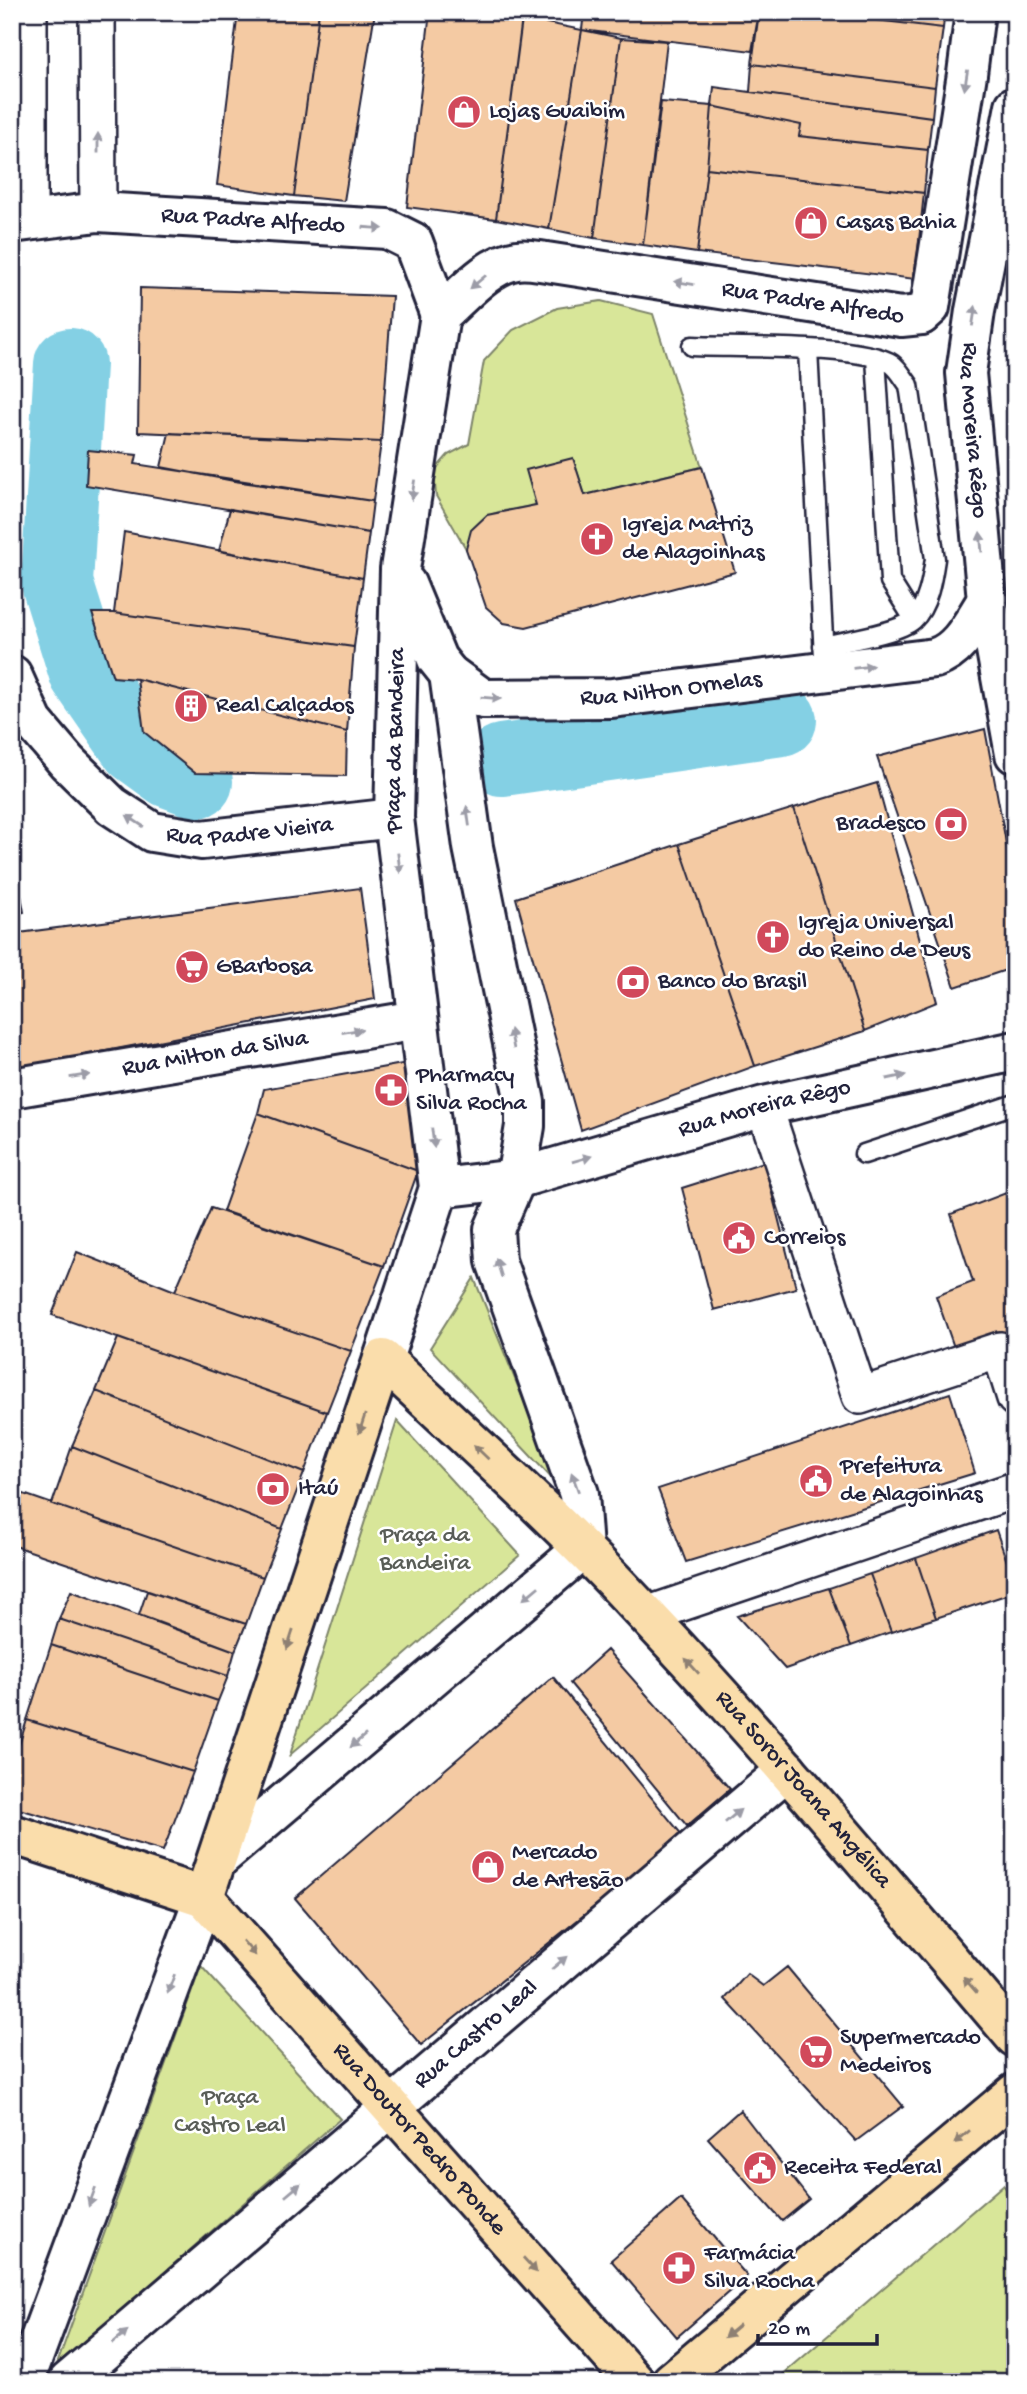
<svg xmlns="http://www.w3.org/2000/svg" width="1027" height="2394" font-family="'Gochi Hand',sans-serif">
<rect width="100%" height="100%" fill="#fff"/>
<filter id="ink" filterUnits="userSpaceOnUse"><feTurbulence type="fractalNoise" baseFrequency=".0143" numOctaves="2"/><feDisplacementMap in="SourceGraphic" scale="14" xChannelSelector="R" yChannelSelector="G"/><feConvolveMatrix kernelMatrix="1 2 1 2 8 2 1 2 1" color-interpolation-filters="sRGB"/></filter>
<g filter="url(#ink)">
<path fill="#d8e699" stroke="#7d846a" stroke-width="2" d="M601,301L653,314L702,467L585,495L573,459L527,471L536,505C499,513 477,508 466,549L436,496L434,471L448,455L469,444L484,361L513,330L557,308Z
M474,1278L558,1485L430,1348Z
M397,1421L520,1555L290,1755Z
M201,1966L340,2119L56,2367Z
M1003,2185L1015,2198V2382H774Z"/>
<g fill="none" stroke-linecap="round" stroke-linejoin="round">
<path stroke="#84d0e4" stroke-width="72" d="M70,364L57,583L85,673L137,748L170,772L197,782
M502,760L781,720"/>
</g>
<path fill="#f4caa3" stroke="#22223b" stroke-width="2" d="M238,12H319L294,196L217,185Z
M319,12H375L344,201L294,196Z
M430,12H523L496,219L407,207Z
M584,12H759L752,51L582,30Z
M759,12H808L943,28L935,87L752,64Z
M808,12H945L943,28Z
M522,18L582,30L549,229L496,219Z
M582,30L621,38L594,238L549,229Z
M621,38L667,41L643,245L594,238Z
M752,64L935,87L932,117L750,92Z
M714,87L932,117L928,150L799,136L801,125L712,106Z
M661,102L712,106L707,168L697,253L643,245Z
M712,106L801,125L799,136L928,150L924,193L707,168Z
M707,168L924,193L915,279L697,253Z
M140,288L392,296L381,442L138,432Z
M169,433L381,442L373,501L234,481L161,467Z
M88,450L137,455L135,464L373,501L369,533L86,485Z
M573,458L585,495L702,467L735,572L526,627L504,623L486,607L466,549L471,530L487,515L536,505L526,470Z
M230,509L369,533L363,578L219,551Z
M124,532L363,578L354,647L114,613Z
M92,613H114L354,647L347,732L137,679L113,677Z
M137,679L347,732L346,776L195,773L144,732Z
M985,729L1015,891V967L955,987L877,757Z
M877,783L937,1002L865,1031L794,808Z
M794,808L865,1031L755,1066L679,844Z
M679,844L755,1066L581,1130L516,898Z
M12,846L24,912L12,915Z
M360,888L375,999L12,1069V934Z
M408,1063L418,1171L258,1113L264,1089Z
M258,1113L418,1171L384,1266L223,1211Z
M764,1162L796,1288L714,1310L682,1188Z
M1006,1193L1015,1218V1332L956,1353L936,1296L973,1282L951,1214Z
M211,1208L384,1266L351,1351L175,1291Z
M77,1252L175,1291L351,1351L327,1412L52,1315Z
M118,1338L327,1412L304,1473L96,1391Z
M96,1391L304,1473L282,1529L72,1446Z
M950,1393L975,1473L686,1562L658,1489Z
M72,1446L282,1529L263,1577L52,1504Z
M12,1490L263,1577L246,1624L12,1545Z
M996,1530L1015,1585V1592L936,1618L916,1558Z
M916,1558L936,1618L891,1632L870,1574Z
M870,1574L891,1632L851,1646L829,1588Z
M829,1588L851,1646L785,1669L737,1616Z
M71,1591L235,1651L228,1676L59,1619Z
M147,1591L246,1624L235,1651L139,1615Z
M59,1619L228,1676L218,1701L51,1645Z
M51,1645L218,1701L193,1772L27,1720Z
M607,1650L730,1789L687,1826L570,1683Z
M553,1677L683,1836L421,2045L295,1898Z
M27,1720L193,1772L163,1851L12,1807V1767Z
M787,1967L903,2106L856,2141L725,1999L747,1974L763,1986Z
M740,2110L809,2199L782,2221L708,2138Z
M681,2199L747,2276L677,2337L611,2260Z"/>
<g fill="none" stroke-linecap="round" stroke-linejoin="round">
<g stroke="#22223b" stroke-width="23">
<path id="lane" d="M692,346C733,348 862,344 892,364C899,369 904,379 909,385L935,559C932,579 928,606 913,620C898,633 844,641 823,646
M808,350L824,657
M876,358L890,581L914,619
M864,1154L1015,1104"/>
</g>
<g stroke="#22223b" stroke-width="40">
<path id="street" d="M29,12V221
M97,12L98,212
M764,1106L860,1396L1000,1350L1015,1398
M646,1615L1015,1490"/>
</g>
<g stroke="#22223b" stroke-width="44">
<g id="secondary">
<path id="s1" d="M1015,106L975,311L966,373L987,600L1015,754"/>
<path id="s2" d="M12,223L98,212L387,229L413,242L440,315"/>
<path d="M921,315L930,307L967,74L975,12"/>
<path id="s3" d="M406,584L437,659L449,674L483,699L612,698L935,658C961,650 973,621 987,600"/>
<path id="s4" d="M12,675L33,722L67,762L112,806L152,832L202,840L394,818"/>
<path id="s5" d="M12,1088L418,1020"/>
<path id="s6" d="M439,1188L516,1179L764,1106L1015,1051"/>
<path id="s7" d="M383,1359L439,1188L394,818L400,569L440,315C462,296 488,264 517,260C524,259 533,260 540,261L901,317L921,315"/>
<path d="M217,1860L583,1549L579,1494L496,1261L494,1229L516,1179L525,1126V1102L473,847L449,674"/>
<path d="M24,2382L204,1897"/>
<path id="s8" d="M68,2382L787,1770"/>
</g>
</g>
<g stroke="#22223b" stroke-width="44">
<g id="primary">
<path d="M12,1834L204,1897"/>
<path id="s9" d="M204,1897L383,1359C468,1439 555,1517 634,1602C767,1742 890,1890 1015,2037"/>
<path id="s10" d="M204,1897L635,2382"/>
<path d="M671,2382L1015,2093"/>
</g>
</g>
<use href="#lane" stroke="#fff" stroke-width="18"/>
<use href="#street" stroke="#fff" stroke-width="35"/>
<use href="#secondary" stroke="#fff" stroke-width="38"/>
<use href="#primary" stroke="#faddab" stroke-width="38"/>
</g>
<defs><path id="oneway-solid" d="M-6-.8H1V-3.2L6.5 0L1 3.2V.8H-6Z" transform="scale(1.75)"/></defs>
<g fill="#9c9ca7">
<use href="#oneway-solid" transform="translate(966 80) rotate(99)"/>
<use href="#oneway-solid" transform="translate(98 143) rotate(-90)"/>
<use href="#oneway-solid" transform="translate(373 228) rotate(4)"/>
<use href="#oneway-solid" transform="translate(478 282) rotate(140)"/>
<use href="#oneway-solid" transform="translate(684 283) rotate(-171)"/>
<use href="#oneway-solid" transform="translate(974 316) rotate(-81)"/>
<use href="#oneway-solid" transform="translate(413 490) rotate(99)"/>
<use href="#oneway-solid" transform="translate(981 542) rotate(-95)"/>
<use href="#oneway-solid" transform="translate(863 667) rotate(-7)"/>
<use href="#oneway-solid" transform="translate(491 698) rotate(5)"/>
<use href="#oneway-solid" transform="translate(468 816) rotate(-98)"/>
<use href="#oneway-solid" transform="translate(135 821) rotate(-147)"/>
<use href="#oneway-solid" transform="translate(399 863) rotate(83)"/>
<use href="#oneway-solid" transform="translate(352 1031) rotate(-9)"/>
<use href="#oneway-solid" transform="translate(512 1039) rotate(-101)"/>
<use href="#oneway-solid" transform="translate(80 1076) rotate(-9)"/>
<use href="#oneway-solid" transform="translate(896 1077) rotate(-12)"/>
<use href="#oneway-solid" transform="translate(433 1138) rotate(83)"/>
<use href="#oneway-solid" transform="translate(582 1159) rotate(-16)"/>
<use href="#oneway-solid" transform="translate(499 1268) rotate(-107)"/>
<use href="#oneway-solid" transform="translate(575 1482) rotate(-110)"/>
<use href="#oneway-solid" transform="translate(531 1593) rotate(140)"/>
<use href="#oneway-solid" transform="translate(358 1741) rotate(140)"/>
<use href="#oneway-solid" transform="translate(733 1816) rotate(-40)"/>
<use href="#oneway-solid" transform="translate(559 1963) rotate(-40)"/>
<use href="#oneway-solid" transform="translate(171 1984) rotate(110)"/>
<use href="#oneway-solid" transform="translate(293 2190) rotate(-40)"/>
<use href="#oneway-solid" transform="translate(92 2197) rotate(110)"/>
<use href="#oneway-solid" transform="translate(120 2337) rotate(-40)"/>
</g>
<g fill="#8e8073">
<use href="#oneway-solid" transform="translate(362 1424) rotate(108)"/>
<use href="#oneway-solid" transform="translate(481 1452) rotate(-136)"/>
<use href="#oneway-solid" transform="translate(290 1640) rotate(108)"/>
<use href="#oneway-solid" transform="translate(692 1666) rotate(-132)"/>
<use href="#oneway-solid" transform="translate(249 1948) rotate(49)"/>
<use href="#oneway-solid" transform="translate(970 1985) rotate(-131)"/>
<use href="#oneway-solid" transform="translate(962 2137) rotate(140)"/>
<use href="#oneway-solid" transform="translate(530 2265) rotate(48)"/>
<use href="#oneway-solid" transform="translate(732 2331) rotate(140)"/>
</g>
</g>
<defs>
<g id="shop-disc" transform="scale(1.75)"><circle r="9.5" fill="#d1495b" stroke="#fff"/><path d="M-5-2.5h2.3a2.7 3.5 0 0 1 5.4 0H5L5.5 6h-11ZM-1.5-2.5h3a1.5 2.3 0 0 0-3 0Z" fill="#fff"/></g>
<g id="church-disc" transform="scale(1.75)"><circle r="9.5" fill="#d1495b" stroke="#fff"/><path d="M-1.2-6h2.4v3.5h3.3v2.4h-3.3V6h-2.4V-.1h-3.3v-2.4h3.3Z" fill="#fff"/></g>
<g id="building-disc" transform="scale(1.75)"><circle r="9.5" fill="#d1495b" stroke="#fff"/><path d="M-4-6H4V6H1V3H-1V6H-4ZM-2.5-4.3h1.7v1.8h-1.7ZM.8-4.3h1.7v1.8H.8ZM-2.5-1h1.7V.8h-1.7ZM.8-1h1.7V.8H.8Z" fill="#fff"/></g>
<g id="bank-disc" transform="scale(1.75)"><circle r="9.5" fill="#d1495b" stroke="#fff"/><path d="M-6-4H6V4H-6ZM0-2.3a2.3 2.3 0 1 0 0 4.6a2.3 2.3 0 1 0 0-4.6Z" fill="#fff"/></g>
<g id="supermarket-disc" transform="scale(1.75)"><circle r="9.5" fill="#d1495b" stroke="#fff"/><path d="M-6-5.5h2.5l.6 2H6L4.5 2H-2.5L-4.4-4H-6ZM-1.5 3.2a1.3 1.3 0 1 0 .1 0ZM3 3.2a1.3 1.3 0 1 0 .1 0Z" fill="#fff"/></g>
<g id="pharmacy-disc" transform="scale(1.75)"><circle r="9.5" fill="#d1495b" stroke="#fff"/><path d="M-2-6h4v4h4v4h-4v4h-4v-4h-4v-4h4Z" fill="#fff"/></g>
<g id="civic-disc" transform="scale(1.75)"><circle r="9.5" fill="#d1495b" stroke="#fff"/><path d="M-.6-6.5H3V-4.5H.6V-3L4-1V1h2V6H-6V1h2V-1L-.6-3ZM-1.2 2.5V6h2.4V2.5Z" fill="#fff"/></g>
</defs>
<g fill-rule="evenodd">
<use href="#shop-disc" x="464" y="112"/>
<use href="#shop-disc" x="811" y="223"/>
<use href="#church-disc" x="597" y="539"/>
<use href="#building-disc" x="191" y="706"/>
<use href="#bank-disc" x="951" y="824"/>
<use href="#church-disc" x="773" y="937"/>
<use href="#supermarket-disc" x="192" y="967"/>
<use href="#bank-disc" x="633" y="982"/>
<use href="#pharmacy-disc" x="391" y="1090"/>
<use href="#civic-disc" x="739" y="1238"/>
<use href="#civic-disc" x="816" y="1481"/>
<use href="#bank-disc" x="273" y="1489"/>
<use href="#shop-disc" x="488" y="1867"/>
<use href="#supermarket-disc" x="816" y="2052"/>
<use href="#civic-disc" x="760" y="2168"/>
<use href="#pharmacy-disc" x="679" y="2268"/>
</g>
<g text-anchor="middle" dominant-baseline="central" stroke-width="5" stroke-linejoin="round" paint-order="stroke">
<g font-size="24" fill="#22223b" stroke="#fff" text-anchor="start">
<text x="489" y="112">Lojas Guaibim</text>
<text x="836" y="223">Casas Bahia</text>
<text x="622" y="525">Igreja Matriz<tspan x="622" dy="28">de Alagoinhas</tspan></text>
<text x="216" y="706">Real Calçados</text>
<text x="926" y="824" text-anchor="end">Bradesco</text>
<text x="798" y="923">Igreja Universal<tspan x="798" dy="28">do Reino de Deus</tspan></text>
<text x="216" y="967">GBarbosa</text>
<text x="658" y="982">Banco do Brasil</text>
<text x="416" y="1076">Pharmacy<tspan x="416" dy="28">Silva Rocha</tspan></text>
<text x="764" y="1238">Correios</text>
<text x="840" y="1467">Prefeitura<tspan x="840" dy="28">de Alagoinhas</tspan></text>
<text x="298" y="1489">Itaú</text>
<text x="512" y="1853">Mercado<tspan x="512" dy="28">de Artesão</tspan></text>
<text x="840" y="2038">Supermercado<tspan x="840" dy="28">Medeiros</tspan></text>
<text x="784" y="2168">Receita Federal</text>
<text x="704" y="2254">Farmácia<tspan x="704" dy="28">Silva Rocha</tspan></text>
</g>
<g font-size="24" fill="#22223b" stroke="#fff">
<text stroke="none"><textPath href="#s2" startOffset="242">Rua Padre Alfredo</textPath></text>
<text stroke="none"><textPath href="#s7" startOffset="1454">Rua Padre Alfredo</textPath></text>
<text stroke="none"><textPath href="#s1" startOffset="329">Rua Moreira Rêgo</textPath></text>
<text stroke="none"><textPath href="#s3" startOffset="331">Rua Nilton Ornelas</textPath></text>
<text stroke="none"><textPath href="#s7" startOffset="630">Praça da Bandeira</textPath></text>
<text stroke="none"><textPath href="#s4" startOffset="313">Rua Padre Vieira</textPath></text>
<text stroke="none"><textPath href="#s5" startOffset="206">Rua Milton da Silva</textPath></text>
<text stroke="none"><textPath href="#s6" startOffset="336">Rua Moreira Rêgo</textPath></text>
<text stroke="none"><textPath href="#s9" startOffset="1169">Rua Soror Joana Angélica</textPath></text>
<text stroke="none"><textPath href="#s8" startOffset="536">Rua Castro Leal</textPath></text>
<text stroke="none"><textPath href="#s10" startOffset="324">Rua Doutor Pedro Ponde</textPath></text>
</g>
<g font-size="24" fill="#595d57" stroke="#fff">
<text x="425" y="1536">Praça da<tspan x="425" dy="28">Bandeira</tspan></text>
<text x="230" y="2098">Praça<tspan x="230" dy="28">Castro Leal</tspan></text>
</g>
</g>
<rect width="1027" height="2394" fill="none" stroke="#fff" stroke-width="42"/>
<rect x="21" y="21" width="985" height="2352" fill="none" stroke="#22223b" stroke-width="2.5" filter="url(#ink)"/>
<path d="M758 2334v10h119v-10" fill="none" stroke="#22223b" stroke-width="3.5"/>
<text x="768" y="2334" font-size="21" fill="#22223b" stroke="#ffffff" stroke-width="5" paint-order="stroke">20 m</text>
</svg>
